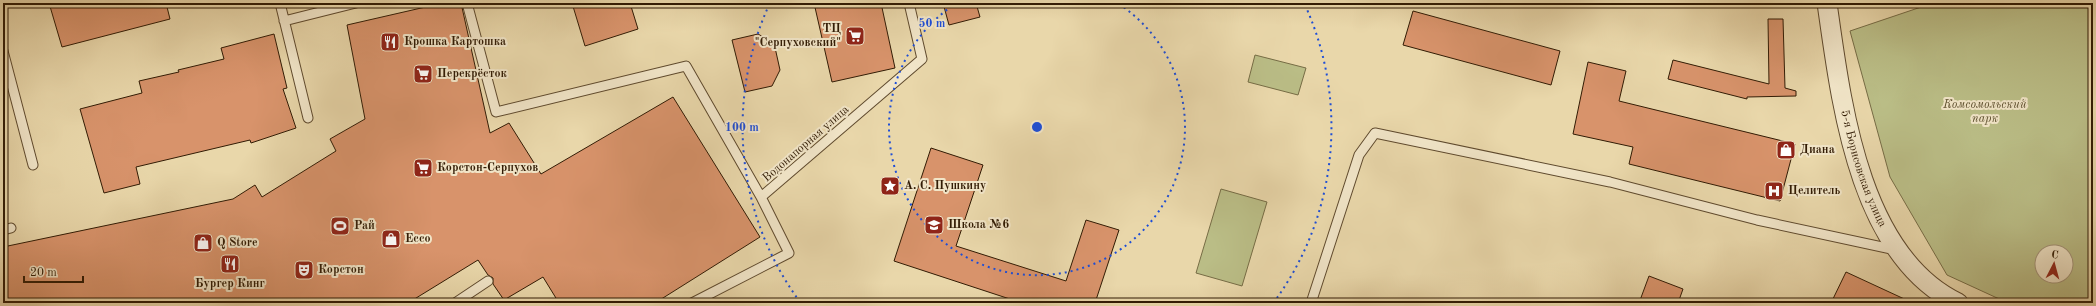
<svg xmlns="http://www.w3.org/2000/svg" width="2096" height="306" font-family="'Old Standard TT',serif">
<rect width="100%" height="100%" fill="#e9d7aa"/>
<filter id="stains"><feTurbulence type="fractalNoise" baseFrequency=".005" numOctaves="4"/><feColorMatrix values="0 0 0 0 .2 0 0 0 0 .09 0 0 0 0 .02 0 0 0 .5 -.17"/></filter>
<radialGradient id="worn" r=".72"><stop offset=".6" stop-color="#630" stop-opacity="0"/><stop offset="1" stop-color="#630" stop-opacity=".3"/></radialGradient>
<path fill="#babd86" stroke="#766c45" fill-rule="evenodd" d="M1933,3H2093V303H2008L1947,275L1890,177L1850,31ZM2042,252H2066V276H2042Z
M1255,55L1306,68L1298,95L1248,82Z
M1221,189L1267,202L1242,286L1196,273Z"/>
<path fill="#d8936b" stroke="#311b04" d="M49,3H166L170,19L62,47Z
M443,3H461L490,133L509,123L541,174L673,97L760,237L655,303H559L543,277L504,300L493,284V278L488,275L478,260L408,303H3V247L233,199L255,185L262,197L336,151L330,139L365,119L347,25Z
M572,3H630L638,29L585,46Z
M814,3H881L895,68L832,82Z
M943,3H976L980,17L949,25Z
M1413,11L1560,51L1551,85L1403,45Z
M1768,19H1783L1785,88L1796,91V96L1747,97V99L1668,79L1673,60L1769,84Z
M274,34L287,88L283,89L296,128L251,143L250,140L136,167L140,184L104,193L80,109L142,93L139,81L179,72L178,70L224,59L221,48Z
M758,34L774,43L780,70L772,86L745,92L732,40Z
M1588,62L1626,71L1619,101L1795,144L1780,201L1629,164L1633,147L1573,134Z
M931,148L983,165L956,246L1066,281L1086,220L1119,230L1095,303H1022L894,261Z
M1846,272L1913,303H1831Z
M1649,276L1683,289L1678,303H1639Z"/>
<g fill="none" stroke-linecap="round" stroke-linejoin="round">
<g stroke="#5f4a2e" stroke-width="11">
<path id="service" d="M280,3L308,118
M467,3L496,112L686,66L761,197
M284,21L356,3
M3,51L33,165
M3,230L11,228
M455,303L488,281
M692,303L789,253L761,197L922,59L909,3
M1311,303L1359,155L1375,133L1610,182L1757,220L1896,250"/>
</g>
<g stroke="#5f4a2e" stroke-width="21">
<g id="minor">
<path id="s1" d="M1827,3C1841,101 1858,255 1958,303"/>
</g>
</g>
<use href="#service" stroke="#f1e5c8" stroke-width="9"/>
<use href="#minor" stroke="#f1e5c8" stroke-width="19"/>
</g>
<g fill="none" stroke="#1d4ed8" stroke-width="2" stroke-dasharray="2 4">
<path d="M1119 4A148 148 0 1 1 955 4"/>
<path d="M800 302A295 295 0 0 1 769 5M1305 5A295 295 0 0 1 1274 302"/>
</g>
<defs>
<g id="supermarket-square" transform="scale(1)"><rect x="-9" y="-9" width="18" height="18" rx="4" fill="#8f2418" stroke="#f1e5c8"/><path d="M-6-5.5h2.5l.6 2H6L4.5 2H-2.5L-4.4-4H-6ZM-1.5 3.2a1.3 1.3 0 1 0 .1 0ZM3 3.2a1.3 1.3 0 1 0 .1 0Z" fill="#fff"/></g>
<g id="restaurant-square" transform="scale(1)"><rect x="-9" y="-9" width="18" height="18" rx="4" fill="#8f2418" stroke="#f1e5c8"/><path d="M-5-6h1v4h1v-4h1v4h1v-4h1v5L-1.5 .5V6h-2V.5L-5-1ZM5-6V6H3V1.5H1.5Q1.5-4 5-6Z" fill="#fff"/></g>
<g id="shop-square" transform="scale(1)"><rect x="-9" y="-9" width="18" height="18" rx="4" fill="#8f2418" stroke="#f1e5c8"/><path d="M-5-2.5h2.3a2.7 3.5 0 0 1 5.4 0H5L5.5 6h-11ZM-1.5-2.5h3a1.5 2.3 0 0 0-3 0Z" fill="#fff"/></g>
<g id="sight-square" transform="scale(1)"><rect x="-9" y="-9" width="18" height="18" rx="4" fill="#8f2418" stroke="#f1e5c8"/><path d="M0-6L1.8-2.2L6-1.7L2.9 1.2L3.7 5.4L0 3.3L-3.7 5.4L-2.9 1.2L-6-1.7L-1.8-2.2Z" fill="#fff"/></g>
<g id="hospital-square" transform="scale(1)"><rect x="-9" y="-9" width="18" height="18" rx="4" fill="#8f2418" stroke="#f1e5c8"/><path d="M-5-5h3v3.5h4V-5h3V5h-3V1.5h-4V5h-3Z" fill="#fff"/></g>
<g id="school-square" transform="scale(1)"><rect x="-9" y="-9" width="18" height="18" rx="4" fill="#8f2418" stroke="#f1e5c8"/><path d="M0-5L7-2L0 1L-7-2ZM-4 1L0 2.5L4 1V4Q0 6-4 4Z" fill="#fff"/></g>
<g id="stadium-square" transform="scale(1)"><rect x="-9" y="-9" width="18" height="18" rx="4" fill="#8f2418" stroke="#f1e5c8"/><path d="M0-5a6.5 5 0 1 0 0 10a6.5 5 0 1 0 0-10ZM-3.5-1.8h7v3.6h-7Z" fill="#fff"/></g>
<g id="theatre-square" transform="scale(1)"><rect x="-9" y="-9" width="18" height="18" rx="4" fill="#8f2418" stroke="#f1e5c8"/><path d="M-5-5.5Q0-4 5-5.5V0Q5 5 0 6Q-5 5-5 0ZM-3.3-2.5H-1v1.5H-3.3ZM1-2.5H3.3v1.5H1ZM-2.8 1Q0 5.5 2.8 1Z" fill="#fff"/></g>
</defs>
<g fill-rule="evenodd">
<use href="#supermarket-square" x="855" y="36"/>
<use href="#restaurant-square" x="390" y="42"/>
<use href="#supermarket-square" x="423" y="74"/>
<use href="#shop-square" x="1786" y="150"/>
<use href="#supermarket-square" x="423" y="168"/>
<use href="#sight-square" x="890" y="186"/>
<use href="#hospital-square" x="1774" y="191"/>
<use href="#school-square" x="934" y="225"/>
<use href="#stadium-square" x="340" y="226"/>
<use href="#shop-square" x="391" y="239"/>
<use href="#shop-square" x="203" y="243"/>
<use href="#restaurant-square" x="230" y="264"/>
<use href="#theatre-square" x="304" y="270"/>
</g>
<g text-anchor="middle" dominant-baseline="central" stroke-width="4" stroke-linejoin="round" paint-order="stroke">
<g font-size="12" font-weight="bold" fill="#311b04" stroke="#f1e5c8" text-anchor="start">
<text x="841" y="29" text-anchor="end">ТЦ<tspan x="841" dy="14">"Серпуховский"</tspan></text>
<text x="404" y="42">Крошка Картошка</text>
<text x="437" y="74">Перекрёсток</text>
<text x="1800" y="150">Диана</text>
<text x="437" y="168">Корстон-Серпухов</text>
<text x="904" y="186">А. С. Пушкину</text>
<text x="1788" y="191">Целитель</text>
<text x="948" y="225">Школа №6</text>
<text x="354" y="226">Рай</text>
<text x="405" y="239">Ecco</text>
<text x="217" y="243">Q Store</text>
<text x="318" y="270">Корстон</text>
<text x="230" y="284" text-anchor="middle">Бургер Кинг</text>
</g>
<g font-size="12" font-style="italic" fill="#5a4c2b" stroke="#f1e5c8">
<text x="1985" y="105">Комсомольский<tspan x="1985" dy="14">парк</tspan></text>
</g>
<g font-size="12" fill="#311b04" stroke="#f1e5c8">
<text transform="translate(806 144) rotate(-41)">Водонапорная улица</text>
<text stroke="none"><textPath href="#s1" startOffset="170">5-я Борисовская улица</textPath></text>
</g>
</g>
<circle cx="1037" cy="127" r="6" fill="#1d4ed8" stroke="#f1e5c8" stroke-width="2"/>
<g font-size="12" text-anchor="middle" font-weight="bold" fill="#1d4ed8" stroke="#f1e5c8" stroke-width="4" stroke-linejoin="round" paint-order="stroke">
<text x="932" y="27">50 m</text>
<text x="742" y="131">100 m</text>
</g>
<rect width="2096" height="306" fill="none" stroke="#e9d7aa" stroke-width="16"/>
<rect x="4" y="4" width="2088" height="298" fill="none" stroke="#311b04" stroke-width="2"/>
<rect x="8" y="8" width="2080" height="290" fill="none" stroke="#311b04"/>
<g transform="translate(2054 264) rotate(6)"><circle r="19" fill="#f1e5c8" stroke="#a4947a"/>
<path d="M0-3L7 15L0 10L-7 15Z" fill="#8f2418"/>
<text y="-6" font-size="11" font-weight="bold" text-anchor="middle" fill="#311b04">С</text>
</g>
<path d="M24 276v6h59v-6" fill="none" stroke="#311b04" stroke-width="2"/>
<text x="30" y="276" font-size="12" fill="#311b04" stroke="#f1e5c8" stroke-width="3" paint-order="stroke">20 m</text>
<rect width="100%" height="100%" filter="url(#stains)"/>
<rect width="100%" height="100%" fill="url(#worn)"/>
</svg>
